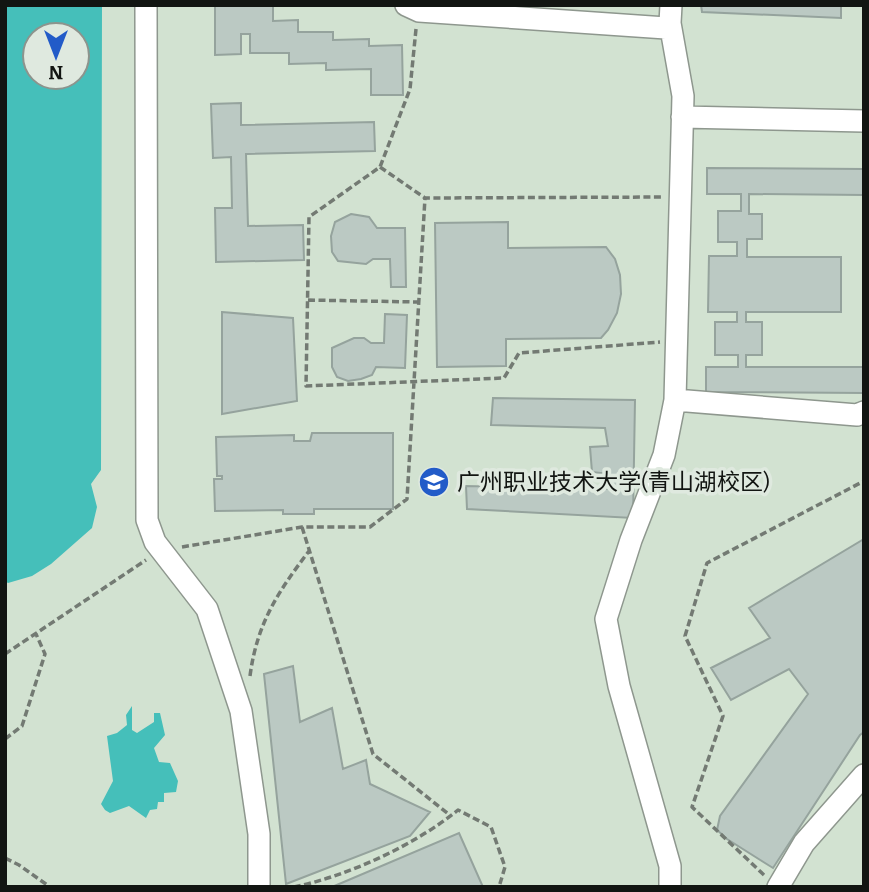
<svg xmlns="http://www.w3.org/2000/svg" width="869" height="892" font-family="Bitter,'Noto Sans SC',serif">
<rect width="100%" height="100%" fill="#dfe9df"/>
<path fill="#d2e2d1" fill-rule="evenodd" d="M5,5H864V887H5ZM35,35H77V77H35Z"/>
<path fill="#45bfba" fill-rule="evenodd" d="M5,5H102L101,470L91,484L97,507L92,528L51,564L32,576L8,583L5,581ZM35,35H77V77H35Z
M132,706V730L137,733L154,722V713H160L165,735L154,748L159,762L170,763L178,781L176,792L164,793V802H158L157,809L150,810L146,818L129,806L110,813L105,810L101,804L113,781L107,736L117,733L127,725L126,715Z"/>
<path fill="#bbc9c3" stroke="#95a39d" stroke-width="2" d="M215,5H273V21L298,20V32H333V40L369,39V46L402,45L403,95H371V69L326,70V63L289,64V53H250V34H241V54L215,55Z
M701,5H841V18L702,12Z
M241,103V125L374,122L375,151L246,154L248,226L303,225L304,260L216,262L215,208H232L231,157L213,158L211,104Z
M707,168L864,169V195L749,194V214H762V239H747V257H841V312H746V322H762V355H746V367H864V393L706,392V367H738V355H715V322H737V312H708L709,256H737V242H718V211H741V194H707Z
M351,214L369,217L377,228H405L406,287H391L390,259H373L366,264L338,261L332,252L331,236L335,222Z
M508,222V248L606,247L615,259L620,275L621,294L617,313L608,330L601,338L506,339V366L437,367L435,223Z
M222,312L293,318L297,401L222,414Z
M385,314L407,315L405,368L376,367L372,375L361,379L348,381L337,377L332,367V348L354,338H364L371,343H384Z
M493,398L635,400L633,518L467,509L466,486L608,489V474L592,472L590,447L608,446L605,428L491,425Z
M312,433H393V509H314V514H283V510L215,511L214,479H222V476H217L216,437L294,435V441H310Z
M864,539V732L860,735L773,868L727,839L717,830L720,816L808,694L789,669L731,700L711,668L770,638L749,608Z
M293,666L300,722L332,708L343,769L366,760L370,784L430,812L410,836L286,884L264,674Z
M459,833L483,887H332Z"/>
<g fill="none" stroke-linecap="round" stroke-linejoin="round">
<g stroke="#8e978e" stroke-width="24">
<path id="street" d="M146,5L147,520L155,542L207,609L241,711L259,834V887
M406,5L419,11L666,28L670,23L671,5
M682,117L864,121
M675,400L857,415L864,412
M670,887V866L619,686L606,619L631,540L664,455L675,400L683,96L670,23
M778,887L804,843L864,775"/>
</g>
<path stroke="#737a73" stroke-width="3.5" stroke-dasharray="7 3.5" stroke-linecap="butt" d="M416,29L410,89L380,167L309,217L306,386L504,378L519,353L660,342
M380,167L425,198
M308,300L418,302
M302,527L373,754L451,816
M182,547L302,527H370L407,499L425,198L663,197
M5,654L146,560
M250,676C257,623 278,592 309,551
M5,739L22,726L45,654L36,634
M5,858L19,865L50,887
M764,875L692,807L723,716L685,636L707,563L864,481
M294,887C348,876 415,845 458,810L491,827L505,867L499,887"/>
<use href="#street" stroke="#fff" stroke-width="21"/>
</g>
<defs>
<g id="university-disc" transform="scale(1.575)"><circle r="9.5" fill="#225bc8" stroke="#dfe9df"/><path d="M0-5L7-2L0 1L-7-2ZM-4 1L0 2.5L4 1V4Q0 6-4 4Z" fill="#fff"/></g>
</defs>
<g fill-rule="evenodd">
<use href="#university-disc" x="434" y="482"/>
</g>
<g text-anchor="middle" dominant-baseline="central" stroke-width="7" stroke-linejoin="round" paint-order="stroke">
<g font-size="23" fill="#121512" stroke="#dfe9df" text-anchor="start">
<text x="457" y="482">广州职业技术大学(青山湖校区)</text>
</g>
</g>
<rect width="869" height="892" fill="none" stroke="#121512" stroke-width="14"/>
<g transform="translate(56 56) rotate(180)"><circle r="33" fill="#dfe9df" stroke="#8d948d" stroke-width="2"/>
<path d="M0-5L12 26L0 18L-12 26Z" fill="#225bc8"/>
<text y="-10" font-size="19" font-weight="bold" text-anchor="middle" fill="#121512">N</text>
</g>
</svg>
